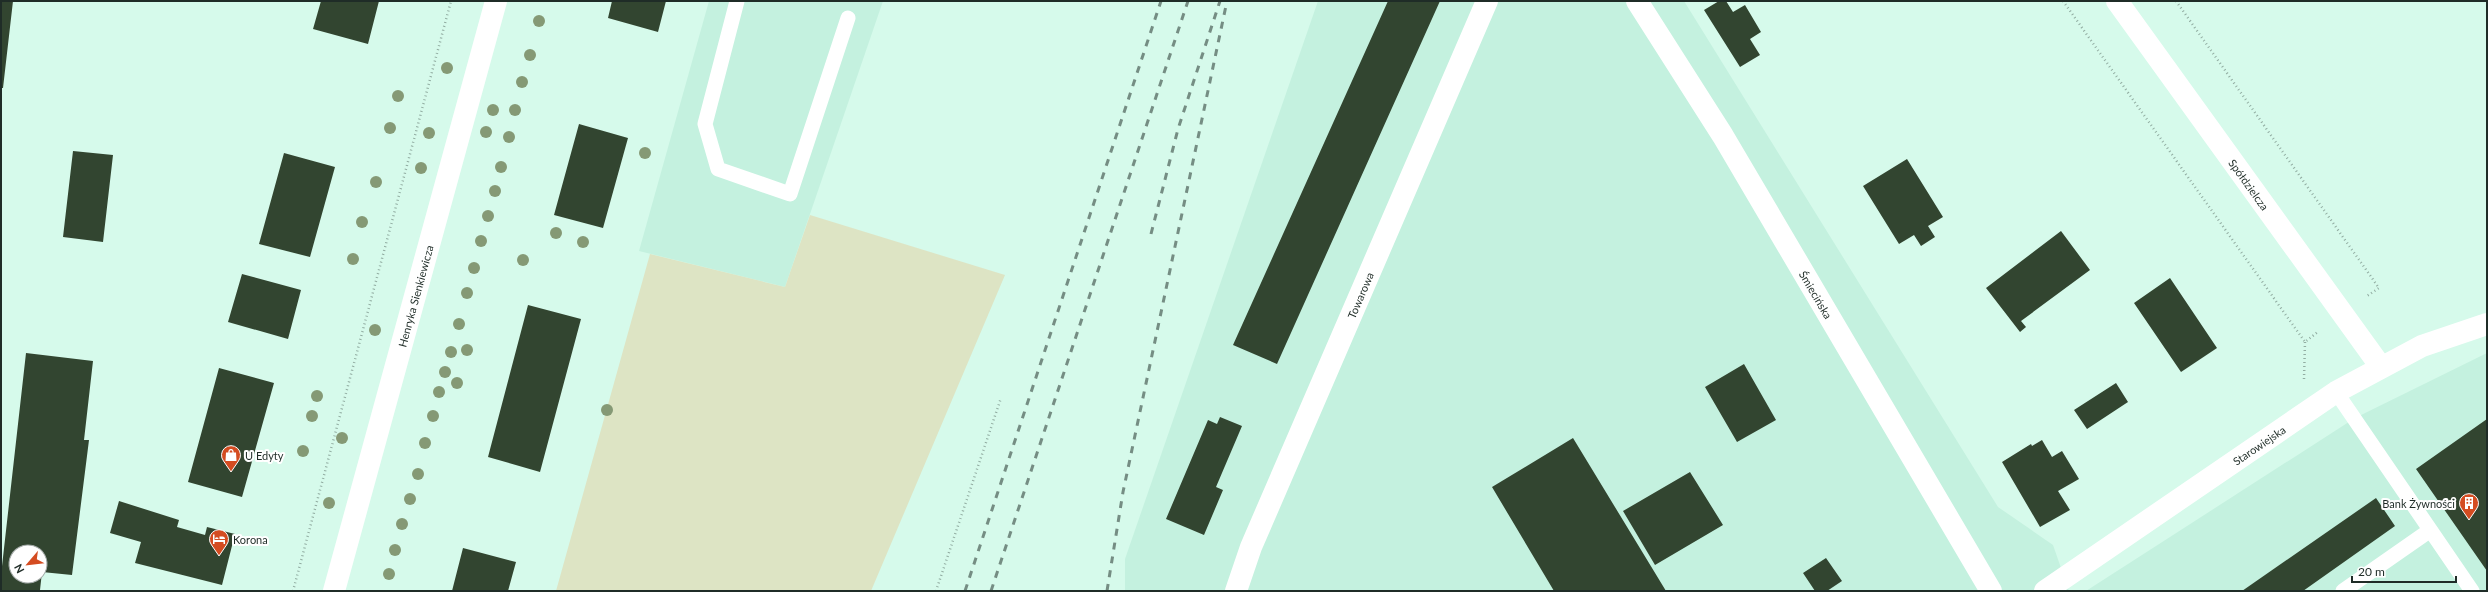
<svg xmlns="http://www.w3.org/2000/svg" width="2488" height="592" font-family="Lato,sans-serif">
<rect width="100%" height="100%" fill="#d6faeb"/>
<path fill="#c4f1df" d="M709,1H883L785,287L639,251Z
M1318,1H1684L1998,507L2053,545L2069,591H1125V559Z
M2487,353V591H2086L2355,418Z"/>
<path fill="#dde4c4" d="M810,215L1005,275L871,591H556L650,254L785,287Z"/>
<path fill="#324530" fill-rule="evenodd" d="M1,1H13L3,88H1Z
M321,1H379L368,44L313,29Z
M612,1H666L658,32L608,18Z
M1388,1H1440L1277,364L1233,345Z
M1719,1H1726L1733,12L1745,5L1761,32L1750,39L1760,55L1740,67L1704,10Z
M579,124L628,138L603,228L554,215Z
M73,151L113,155L103,242L63,237Z
M284,153L335,167L310,257L259,244Z
M1907,159L1943,217L1928,226L1935,237L1921,246L1914,235L1899,244L1863,186Z
M2061,231L2090,270L2021,321L2026,327L2020,332L1986,288Z
M242,274L301,290L288,339L228,322Z
M2170,278L2217,348L2181,372L2134,303Z
M528,305L581,319L540,472L488,457Z
M26,353L93,361L84,440H89L72,575L42,572L40,590L1,591V575ZM16,552H40V576H16Z
M1744,364L1776,420L1737,442L1705,387Z
M219,368L274,383L242,497L188,482Z
M2116,383L2128,402L2087,429L2074,410Z
M1220,417L1242,426L1216,487L1223,490L1204,535L1166,519L1208,420L1217,424Z
M2487,419V571L2416,469Z
M1573,438L1666,591H1554L1492,487Z
M2042,440L2052,457L2062,451L2079,479L2058,491L2070,510L2040,527L2002,462L2031,444L2032,446Z
M1690,472L1723,525L1655,565L1623,511Z
M2376,498L2395,526L2303,591H2242Z
M119,501L179,520L177,527L205,535L207,527L235,534L222,585L135,563L141,542L110,533Z
M463,548L516,562L508,591H452Z
M1826,558L1842,581L1827,591H1815L1803,573Z"/>
<g fill="none" stroke-linecap="round" stroke-linejoin="round">
<path stroke="#92ada2" stroke-width="2.5" stroke-dasharray="1 3" stroke-linecap="butt" d="M2063,1L2305,342L2319,331
M2176,1L2379,288L2367,296
M2304,379L2305,342
M293,591L451,1
M936,591L1001,398"/>
<path stroke="#fff" stroke-width="15" d="M737,1L705,124L718,169L790,194L848,18
M2336,392L2472,591
M2343,591L2429,531"/>
<g stroke="#fff" stroke-width="22">
<path id="s1" d="M1637,1L1723,136L1991,591"/>
<path id="s2" d="M2117,1L2381,367"/>
<path id="s3" d="M1236,591L1251,547L1487,1"/>
<path id="s4" d="M2045,591L2336,392L2422,346L2487,324"/>
</g>
<path stroke="#fff" stroke-width="22" id="s5" d="M334,591L496,1"/>
<path stroke="#758d83" stroke-width="3" stroke-dasharray="7 7" stroke-linecap="butt" d="M1151,234L1178,129L1220,1
M965,591L1161,1
M991,591L1188,1
M1107,591L1123,492L1227,1"/>
</g>
<g fill="#859975">
<circle cx="539" cy="21" r="6"/>
<circle cx="530" cy="55" r="6"/>
<circle cx="447" cy="68" r="6"/>
<circle cx="522" cy="82" r="6"/>
<circle cx="398" cy="96" r="6"/>
<circle cx="493" cy="110" r="6"/>
<circle cx="515" cy="110" r="6"/>
<circle cx="390" cy="128" r="6"/>
<circle cx="486" cy="132" r="6"/>
<circle cx="429" cy="133" r="6"/>
<circle cx="509" cy="137" r="6"/>
<circle cx="645" cy="153" r="6"/>
<circle cx="501" cy="167" r="6"/>
<circle cx="421" cy="168" r="6"/>
<circle cx="376" cy="182" r="6"/>
<circle cx="495" cy="191" r="6"/>
<circle cx="488" cy="216" r="6"/>
<circle cx="362" cy="222" r="6"/>
<circle cx="556" cy="233" r="6"/>
<circle cx="481" cy="241" r="6"/>
<circle cx="583" cy="242" r="6"/>
<circle cx="353" cy="259" r="6"/>
<circle cx="523" cy="260" r="6"/>
<circle cx="474" cy="268" r="6"/>
<circle cx="467" cy="293" r="6"/>
<circle cx="459" cy="324" r="6"/>
<circle cx="375" cy="330" r="6"/>
<circle cx="467" cy="350" r="6"/>
<circle cx="451" cy="352" r="6"/>
<circle cx="445" cy="372" r="6"/>
<circle cx="457" cy="383" r="6"/>
<circle cx="439" cy="392" r="6"/>
<circle cx="317" cy="396" r="6"/>
<circle cx="607" cy="410" r="6"/>
<circle cx="312" cy="416" r="6"/>
<circle cx="433" cy="416" r="6"/>
<circle cx="342" cy="438" r="6"/>
<circle cx="425" cy="443" r="6"/>
<circle cx="303" cy="451" r="6"/>
<circle cx="418" cy="474" r="6"/>
<circle cx="410" cy="499" r="6"/>
<circle cx="329" cy="503" r="6"/>
<circle cx="402" cy="524" r="6"/>
<circle cx="395" cy="550" r="6"/>
<circle cx="389" cy="574" r="6"/>
</g>
<defs>
<g id="shop-pin" transform="scale(1)"><path d="M0 17L-7.5 6A9.5 9.5 0 1 1 7.5 6Z" fill="#d44c21" stroke="#fff"/><path d="M-5-2.5h2.3a2.7 3.5 0 0 1 5.4 0H5L5.5 6h-11ZM-1.5-2.5h3a1.5 2.3 0 0 0-3 0Z" fill="#fff"/></g>
<g id="building-pin" transform="scale(1)"><path d="M0 17L-7.5 6A9.5 9.5 0 1 1 7.5 6Z" fill="#d44c21" stroke="#fff"/><path d="M-4-6H4V6H1V3H-1V6H-4ZM-2.5-4.3h1.7v1.8h-1.7ZM.8-4.3h1.7v1.8H.8ZM-2.5-1h1.7V.8h-1.7ZM.8-1h1.7V.8H.8Z" fill="#fff"/></g>
<g id="hotel-pin" transform="scale(1)"><path d="M0 17L-7.5 6A9.5 9.5 0 1 1 7.5 6Z" fill="#d44c21" stroke="#fff"/><path d="M-6-4.5h1.5V1H6V5H4.5V3h-9V5H-6ZM-4 0a1.8 1.8 0 1 1 3.6 0ZM.5 0V-2.5h3Q6-2.5 6 0Z" fill="#fff"/></g>
</defs>
<g fill-rule="evenodd">
<use href="#shop-pin" x="231" y="455"/>
<use href="#building-pin" x="2469" y="503"/>
<use href="#hotel-pin" x="219" y="539"/>
</g>
<g text-anchor="middle" dominant-baseline="central" stroke-width="4" stroke-linejoin="round" paint-order="stroke">
<g font-size="11" fill="#1f2c27" stroke="#fff">
<text stroke="none"><textPath href="#s2" startOffset="226">Spółdzielcza</textPath></text>
<text stroke="none"><textPath href="#s3" startOffset="321">Towarowa</textPath></text>
<text stroke="none"><textPath href="#s1" startOffset="344">Śmiecińska</textPath></text>
<text stroke="none"><textPath href="#s5" startOffset="306">Henryka Sienkiewicza</textPath></text>
<text stroke="none"><textPath href="#s4" startOffset="259">Starowiejska</textPath></text>
</g>
<g font-size="11" fill="#1f2c27" stroke="#fff" text-anchor="start">
<text x="245" y="455">U Edyty</text>
<text x="2455" y="503" text-anchor="end">Bank Żywności</text>
<text x="233" y="539">Korona</text>
</g>
</g>
<rect width="2488" height="592" fill="none" stroke="#1f2c27" stroke-width="4"/>
<g transform="translate(28 564) rotate(242)"><circle r="19" fill="#ffffff" stroke="#a5aba9"/>
<path d="M0-3L7 15L0 10L-7 15Z" fill="#d44c21"/>
<text y="-6" font-size="11" font-weight="bold" text-anchor="middle" fill="#1f2c27">N</text>
</g>
<path d="M2352 576v6h104v-6" fill="none" stroke="#1f2c27" stroke-width="2"/>
<text x="2358" y="576" font-size="12" fill="#1f2c27" stroke="#ffffff" stroke-width="3" paint-order="stroke">20 m</text>
</svg>
